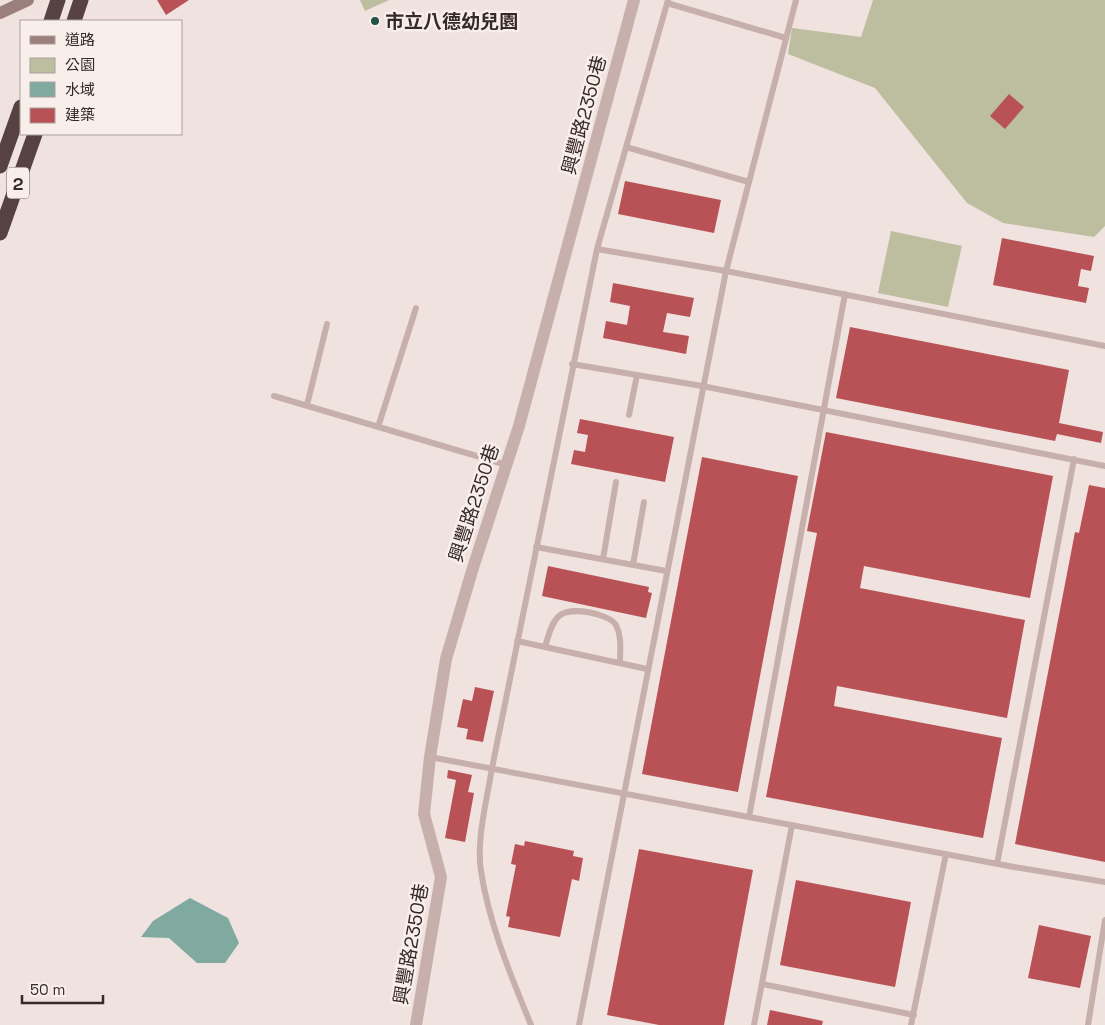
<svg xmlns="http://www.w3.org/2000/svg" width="1105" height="1025" font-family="'Space Grotesk','Noto Sans TC',sans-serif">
<rect width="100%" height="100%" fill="#f0e2de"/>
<path fill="#bcbe9f" d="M360,0H389L365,11Z
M873,0H1105V226L1094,237L1003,223L967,203L875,88L788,54L792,28L861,37Z
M891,231L962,246L948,307L878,293Z"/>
<path fill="#80aaa0" d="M190,898L228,918L239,943L225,963H197L169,938L141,937L153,921Z"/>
<path fill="#b95256" d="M157,0H189L166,15Z
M1009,94L1024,107L1005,129L990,116Z
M625,181L721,200L714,233L618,214Z
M1002,238L1094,256L1091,271L1081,269L1078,286L1089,288L1086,303L993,285Z
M613,283L694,298L690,317L667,313L663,332L689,336L686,354L603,338L606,321L627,325L630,306L610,302Z
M850,327L1069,370L1059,423L1103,432L1101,443L1057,434L1055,441L836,398Z
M580,419L674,437L665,482L571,464L574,450L585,452L588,435L577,433Z
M826,432L1053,476L1030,598L864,566L860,588L1025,620L1007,718L837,686L834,706L1002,738L983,838L766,797L817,533L807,531Z
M702,457L798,476L738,792L642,774Z
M1089,485L1105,488V862L1015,844L1075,532L1079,533Z
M548,566L649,587L648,592L652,593L646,618L542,596Z
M475,687L494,691L483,742L466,739L468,729L457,727L463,699L472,701Z
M448,770L472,775L468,792L474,793L465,842L445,838L456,780L447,778Z
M525,841L574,851L573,856L583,858L579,881L572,879L560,937L508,927L510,917L506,916L516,865L511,864L515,844L524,846Z
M639,849L753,870L724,1025H659L607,1015Z
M796,880L911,902L895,987L780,965Z
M1039,925L1091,936L1080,988L1028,978Z
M770,1010L823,1021L822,1025H767Z"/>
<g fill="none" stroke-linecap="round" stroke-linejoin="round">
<path stroke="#c7b0ab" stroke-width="6" d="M667,3L786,38
M626,147L749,182
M597,249L726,271L1105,346
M572,364L702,386L1105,466
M274,396L507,465
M307,405L327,324
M629,415L637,375
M378,427L416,308
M536,547L666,571
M603,559L616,482
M633,565L644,502
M517,641L647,669
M545,647C548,637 551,623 559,616C570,606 608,613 616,625C622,637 620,650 620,663
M430,757L1014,867L1105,882
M749,817L845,294
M997,864L1074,459
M762,984L914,1015
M531,1025C511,976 489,924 481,871C476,841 487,799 492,768L597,249L668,0
M579,1025L726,271L796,0
M754,1025L792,825
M911,1025L946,854
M1088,1025L1105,920"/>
<path stroke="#c7b0ab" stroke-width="12" d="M416,1025L441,877L424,814L430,757L446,659L472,571L519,426L634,0"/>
<path stroke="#9a7f7d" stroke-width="12" d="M0,13L28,0"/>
<path stroke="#554241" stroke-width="15" d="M51,21L58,0
M74,21L81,0
M0,166L21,107
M0,233L35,134"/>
</g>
<circle fill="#235348" stroke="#f8eeea" stroke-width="2" cx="375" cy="21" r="5"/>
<g text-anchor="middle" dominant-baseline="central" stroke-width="5" stroke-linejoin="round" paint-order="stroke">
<rect fill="#f8eeea" stroke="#706563" stroke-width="1" x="7" y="167.5" width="22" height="31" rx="4"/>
<g font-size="18" font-weight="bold" fill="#352a29">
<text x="18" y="183">2</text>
</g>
<g font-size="19" font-weight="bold" fill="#352a29" stroke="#f8eeea" text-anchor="start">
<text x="385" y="21">市立八德幼兒園</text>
</g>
<g font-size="19" fill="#352a29" stroke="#f8eeea">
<text transform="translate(584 115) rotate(-75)">興豐路2350巷</text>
<text transform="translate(474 503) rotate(-72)">興豐路2350巷</text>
<text transform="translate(411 944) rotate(-80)">興豐路2350巷</text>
</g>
</g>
<rect x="20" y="20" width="162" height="115" fill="#f8eeea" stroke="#aaa09d"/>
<rect x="30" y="36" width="25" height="8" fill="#9a7f7d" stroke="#aaa09d"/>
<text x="65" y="45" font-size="15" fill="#352a29">道路</text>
<rect x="30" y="58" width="25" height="15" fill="#bcbe9f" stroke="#aaa09d"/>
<text x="65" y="70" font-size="15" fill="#352a29">公園</text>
<rect x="30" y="82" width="25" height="15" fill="#80aaa0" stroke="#aaa09d"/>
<text x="65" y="95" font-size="15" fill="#352a29">水域</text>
<rect x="30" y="108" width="25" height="15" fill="#b95256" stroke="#aaa09d"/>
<text x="65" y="120" font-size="15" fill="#352a29">建築</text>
<path d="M22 995v8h81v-8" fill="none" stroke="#352a29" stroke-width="2.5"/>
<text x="30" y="995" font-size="15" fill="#352a29" stroke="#f8eeea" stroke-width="4" paint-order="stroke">50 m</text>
</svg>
